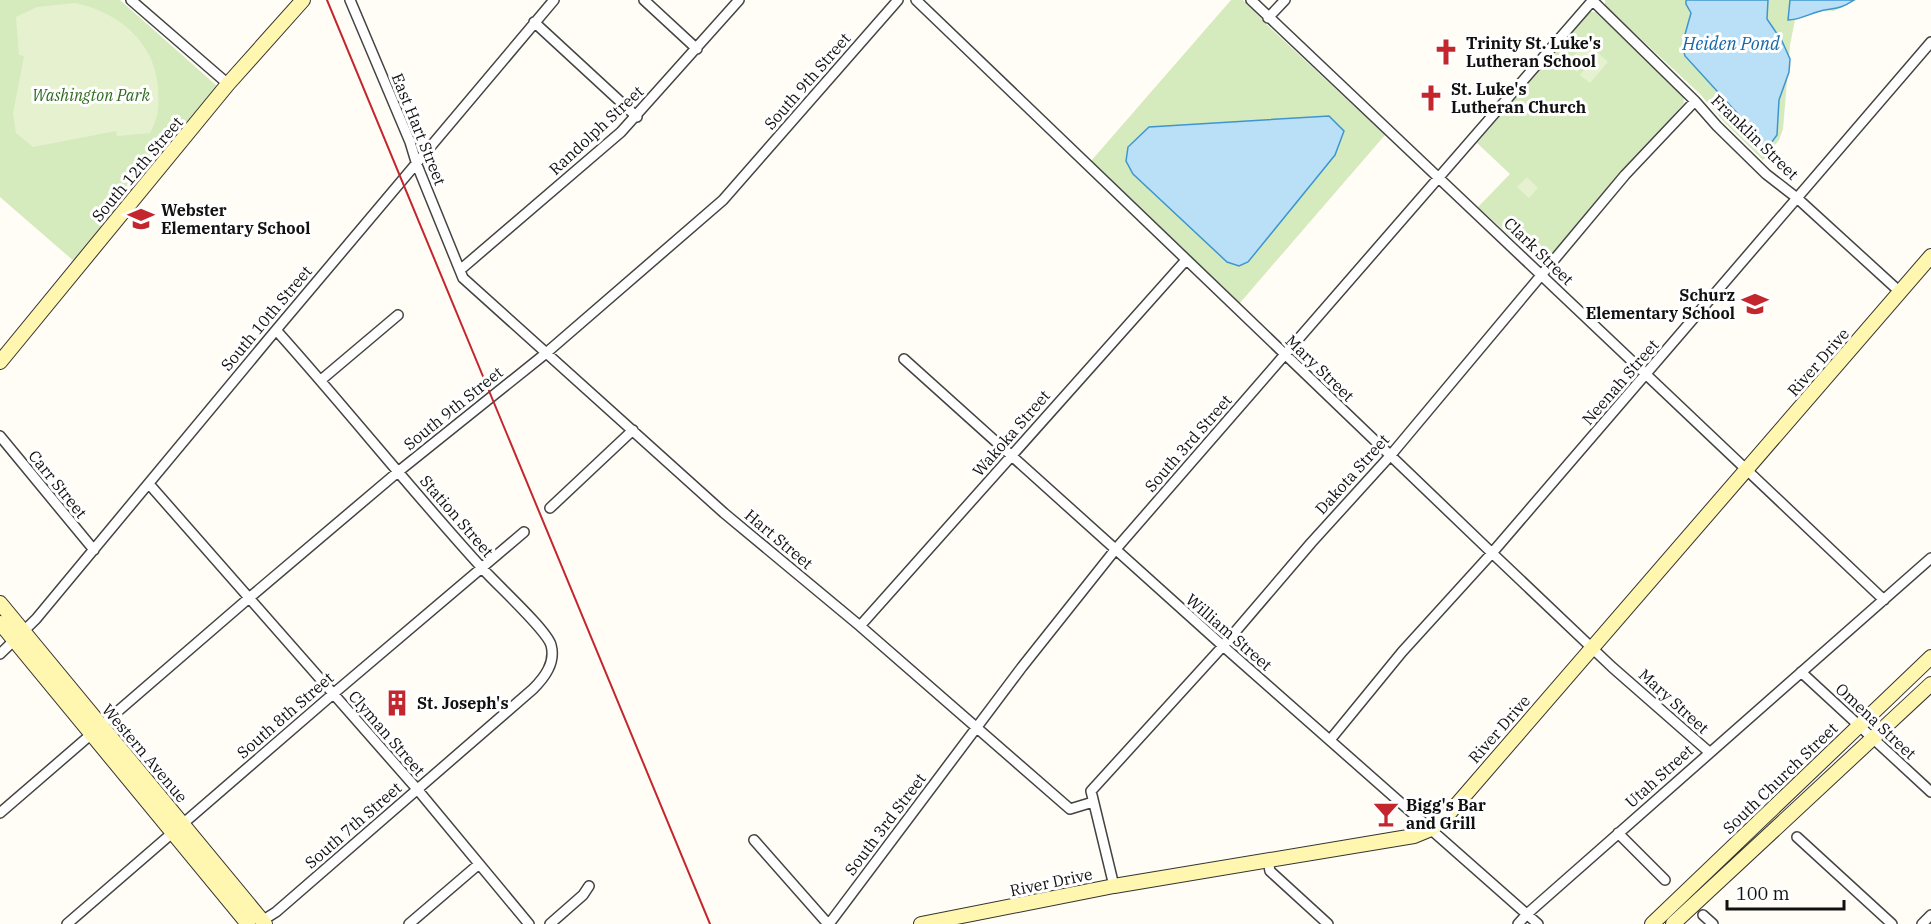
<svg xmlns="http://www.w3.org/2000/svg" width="1931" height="924" font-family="'IBM Plex Serif',serif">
<rect width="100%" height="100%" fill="#fffdf5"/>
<path fill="#d5ebbd" d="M0,0H120L217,86L76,263L0,197Z
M1231,0H1243L1265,23L1385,135L1239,304L1091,161Z
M1605,0H1857L1834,11L1823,10L1795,20L1790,45L1783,129L1779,140L1763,160L1723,121L1700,94L1616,16L1605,5Z
M1590,12H1597L1683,93L1684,103L1543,266L1478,207L1510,174L1477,143Z"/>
<path fill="#e6f2cf" d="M75,3C118,12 154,41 158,87C159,106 159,116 150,133L117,136L116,131L33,147L16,133L13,114L24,56L19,55L16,17L37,7Z
M1585,42L1595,50L1577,72L1567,64Z
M1598,53L1608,62L1590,83L1580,75Z
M1527,177L1538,188L1529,198L1517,187Z"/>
<path fill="#b9e0f7" stroke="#3f96cf" stroke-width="1.5" d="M1686,0H1768L1767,19L1782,41L1790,59L1789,72L1779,100L1777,135L1766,150L1757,144L1747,124L1685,56L1682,45L1691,13L1686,4Z
M1790,0H1854C1838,11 1833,7 1817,12C1807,15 1798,20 1788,20Z
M1329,116L1344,131L1335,155L1248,262L1239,266L1227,262L1133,174L1126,161L1128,147L1149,127Z"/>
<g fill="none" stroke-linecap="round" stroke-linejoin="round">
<g stroke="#444" stroke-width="12">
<path id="street" d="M131,0L228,84
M350,0L410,142L417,165L463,278L724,513L860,626L1070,809L1093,802
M644,0L697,49
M916,0L1492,553L1612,667L1709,752
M1251,0L1884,600
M1592,0L1695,101L1717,126L1766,174L1797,198L1900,292
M1268,18L1285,0
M534,22L637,117
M460,270L621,132L739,0
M904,359L1223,646L1538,924
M321,380L398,315
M0,436L94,550
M149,484L417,789L529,924
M550,508L633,430
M860,626L1186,260
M0,654L36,619L276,330L554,0
M1801,672L1931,792
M1330,740L1402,652L1492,553L1931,42
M0,813L249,598L399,471L545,354L723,200L898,0
M1618,833L1665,880
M1797,837L1892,924
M754,840L828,924
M1268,861L1270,871L1328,924
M1114,886L1091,791L1223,646L1311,543L1390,456L1625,175L1695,101
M1703,915L1713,924
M260,922L276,912L533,689C544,678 556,663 551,645C547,630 495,583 482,568C411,490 346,408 276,330
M67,924L333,694L524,532
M409,924L479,864
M550,924L583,895L589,886
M829,924L1022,667L1115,550L1593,0
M1518,924L1527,914L1931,558
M1922,924L1931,915"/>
</g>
<g stroke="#333" stroke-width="16">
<path id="secondary" d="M0,362L228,84L303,0
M0,603L265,924
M0,623L248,924
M921,924L1114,886L1414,836L1431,829L1446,817L1931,256
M1652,924L1931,657
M1673,924L1931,684"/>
</g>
<use href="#street" stroke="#fff" stroke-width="9"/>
<use href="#secondary" stroke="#fff6b0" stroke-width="14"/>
<path stroke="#c4262e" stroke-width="2" d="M327,0L710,924"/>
</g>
<defs>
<g id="church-bare" transform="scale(2.07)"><path d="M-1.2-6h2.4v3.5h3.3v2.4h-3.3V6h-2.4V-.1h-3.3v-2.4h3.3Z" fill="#c4262e" stroke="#fff" stroke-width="2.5" paint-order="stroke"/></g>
<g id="school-bare" transform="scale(2.07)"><path d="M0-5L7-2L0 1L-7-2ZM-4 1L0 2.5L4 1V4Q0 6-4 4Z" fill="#c4262e" stroke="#fff" stroke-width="2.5" paint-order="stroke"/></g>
<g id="building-bare" transform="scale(2.07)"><path d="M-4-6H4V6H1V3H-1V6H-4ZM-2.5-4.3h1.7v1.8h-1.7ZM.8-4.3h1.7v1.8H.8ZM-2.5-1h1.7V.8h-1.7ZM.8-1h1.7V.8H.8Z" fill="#c4262e" stroke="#fff" stroke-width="2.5" paint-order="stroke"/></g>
<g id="bar-bare" transform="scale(2.07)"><path d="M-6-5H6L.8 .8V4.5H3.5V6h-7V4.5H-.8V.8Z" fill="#c4262e" stroke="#fff" stroke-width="2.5" paint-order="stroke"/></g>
</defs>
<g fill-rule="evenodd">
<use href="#church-bare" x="1446" y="52"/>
<use href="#church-bare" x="1431" y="98"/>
<use href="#school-bare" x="141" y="219"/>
<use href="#school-bare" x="1755" y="304"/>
<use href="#building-bare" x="397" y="703"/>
<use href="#bar-bare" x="1386" y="814"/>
</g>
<g text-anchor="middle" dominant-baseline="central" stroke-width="6" stroke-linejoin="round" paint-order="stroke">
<g font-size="16" font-weight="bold" fill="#111" stroke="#fff" text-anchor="start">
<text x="1466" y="43">Trinity St. Luke's<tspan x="1466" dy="18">Lutheran School</tspan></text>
<text x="1451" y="89">St. Luke's<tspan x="1451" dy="18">Lutheran Church</tspan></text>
<text x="161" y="210">Webster<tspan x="161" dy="18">Elementary School</tspan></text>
<text x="1735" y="295" text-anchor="end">Schurz<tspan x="1735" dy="18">Elementary School</tspan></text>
<text x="417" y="703">St. Joseph's</text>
<text x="1406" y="805">Bigg's Bar<tspan x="1406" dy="18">and Grill</tspan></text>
</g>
<g font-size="16" fill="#111" stroke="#fff">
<text transform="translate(807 81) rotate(-49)">South 9th Street</text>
<text transform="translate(419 129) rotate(68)">East Hart Street</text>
<text transform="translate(596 130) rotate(-43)">Randolph Street</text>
<text transform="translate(1755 137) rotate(44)">Franklin Street</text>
<text transform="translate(137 169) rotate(-50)">South 12th Street</text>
<text transform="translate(1539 251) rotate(44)">Clark Street</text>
<text transform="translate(266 318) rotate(-50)">South 10th Street</text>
<text transform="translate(1818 362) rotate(-49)">River Drive</text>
<text transform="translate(1320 368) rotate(44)">Mary Street</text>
<text transform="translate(1620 382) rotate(-49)">Neenah Street</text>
<text transform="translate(453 408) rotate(-39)">South 9th Street</text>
<text transform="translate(1011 433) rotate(-49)">Wakoka Street</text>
<text transform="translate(1188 443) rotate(-49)">South 3rd Street</text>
<text transform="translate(1352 474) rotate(-48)">Dakota Street</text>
<text transform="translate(58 484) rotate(51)">Carr Street</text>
<text transform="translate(457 516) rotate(49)">Station Street</text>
<text transform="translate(779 539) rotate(40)">Hart Street</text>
<text transform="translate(1229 632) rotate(41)">William Street</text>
<text transform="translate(1674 701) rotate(42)">Mary Street</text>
<text transform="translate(285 715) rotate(-41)">South 8th Street</text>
<text transform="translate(1876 721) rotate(43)">Omena Street</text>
<text transform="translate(1499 729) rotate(-49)">River Drive</text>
<text transform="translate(387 733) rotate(49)">Clyman Street</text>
<text transform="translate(145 753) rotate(50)">Western Avenue</text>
<text transform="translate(1659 776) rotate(-42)">Utah Street</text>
<text transform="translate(1780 778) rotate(-44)">South Church Street</text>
<text transform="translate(885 824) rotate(-53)">South 3rd Street</text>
<text transform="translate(353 825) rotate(-41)">South 7th Street</text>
<text transform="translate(1051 882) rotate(-12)">River Drive</text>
</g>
<g font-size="16" font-style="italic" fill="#2f6b1f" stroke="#fff">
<text x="91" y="95">Washington Park</text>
</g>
<g font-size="18" font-style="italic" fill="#1768a6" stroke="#fff">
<text x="1731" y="43">Heiden Pond</text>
</g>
</g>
<path d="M1727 900v9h117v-9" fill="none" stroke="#111111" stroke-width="3"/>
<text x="1736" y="900" font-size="18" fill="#111111" stroke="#ffffff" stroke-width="4.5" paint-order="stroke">100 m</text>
</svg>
